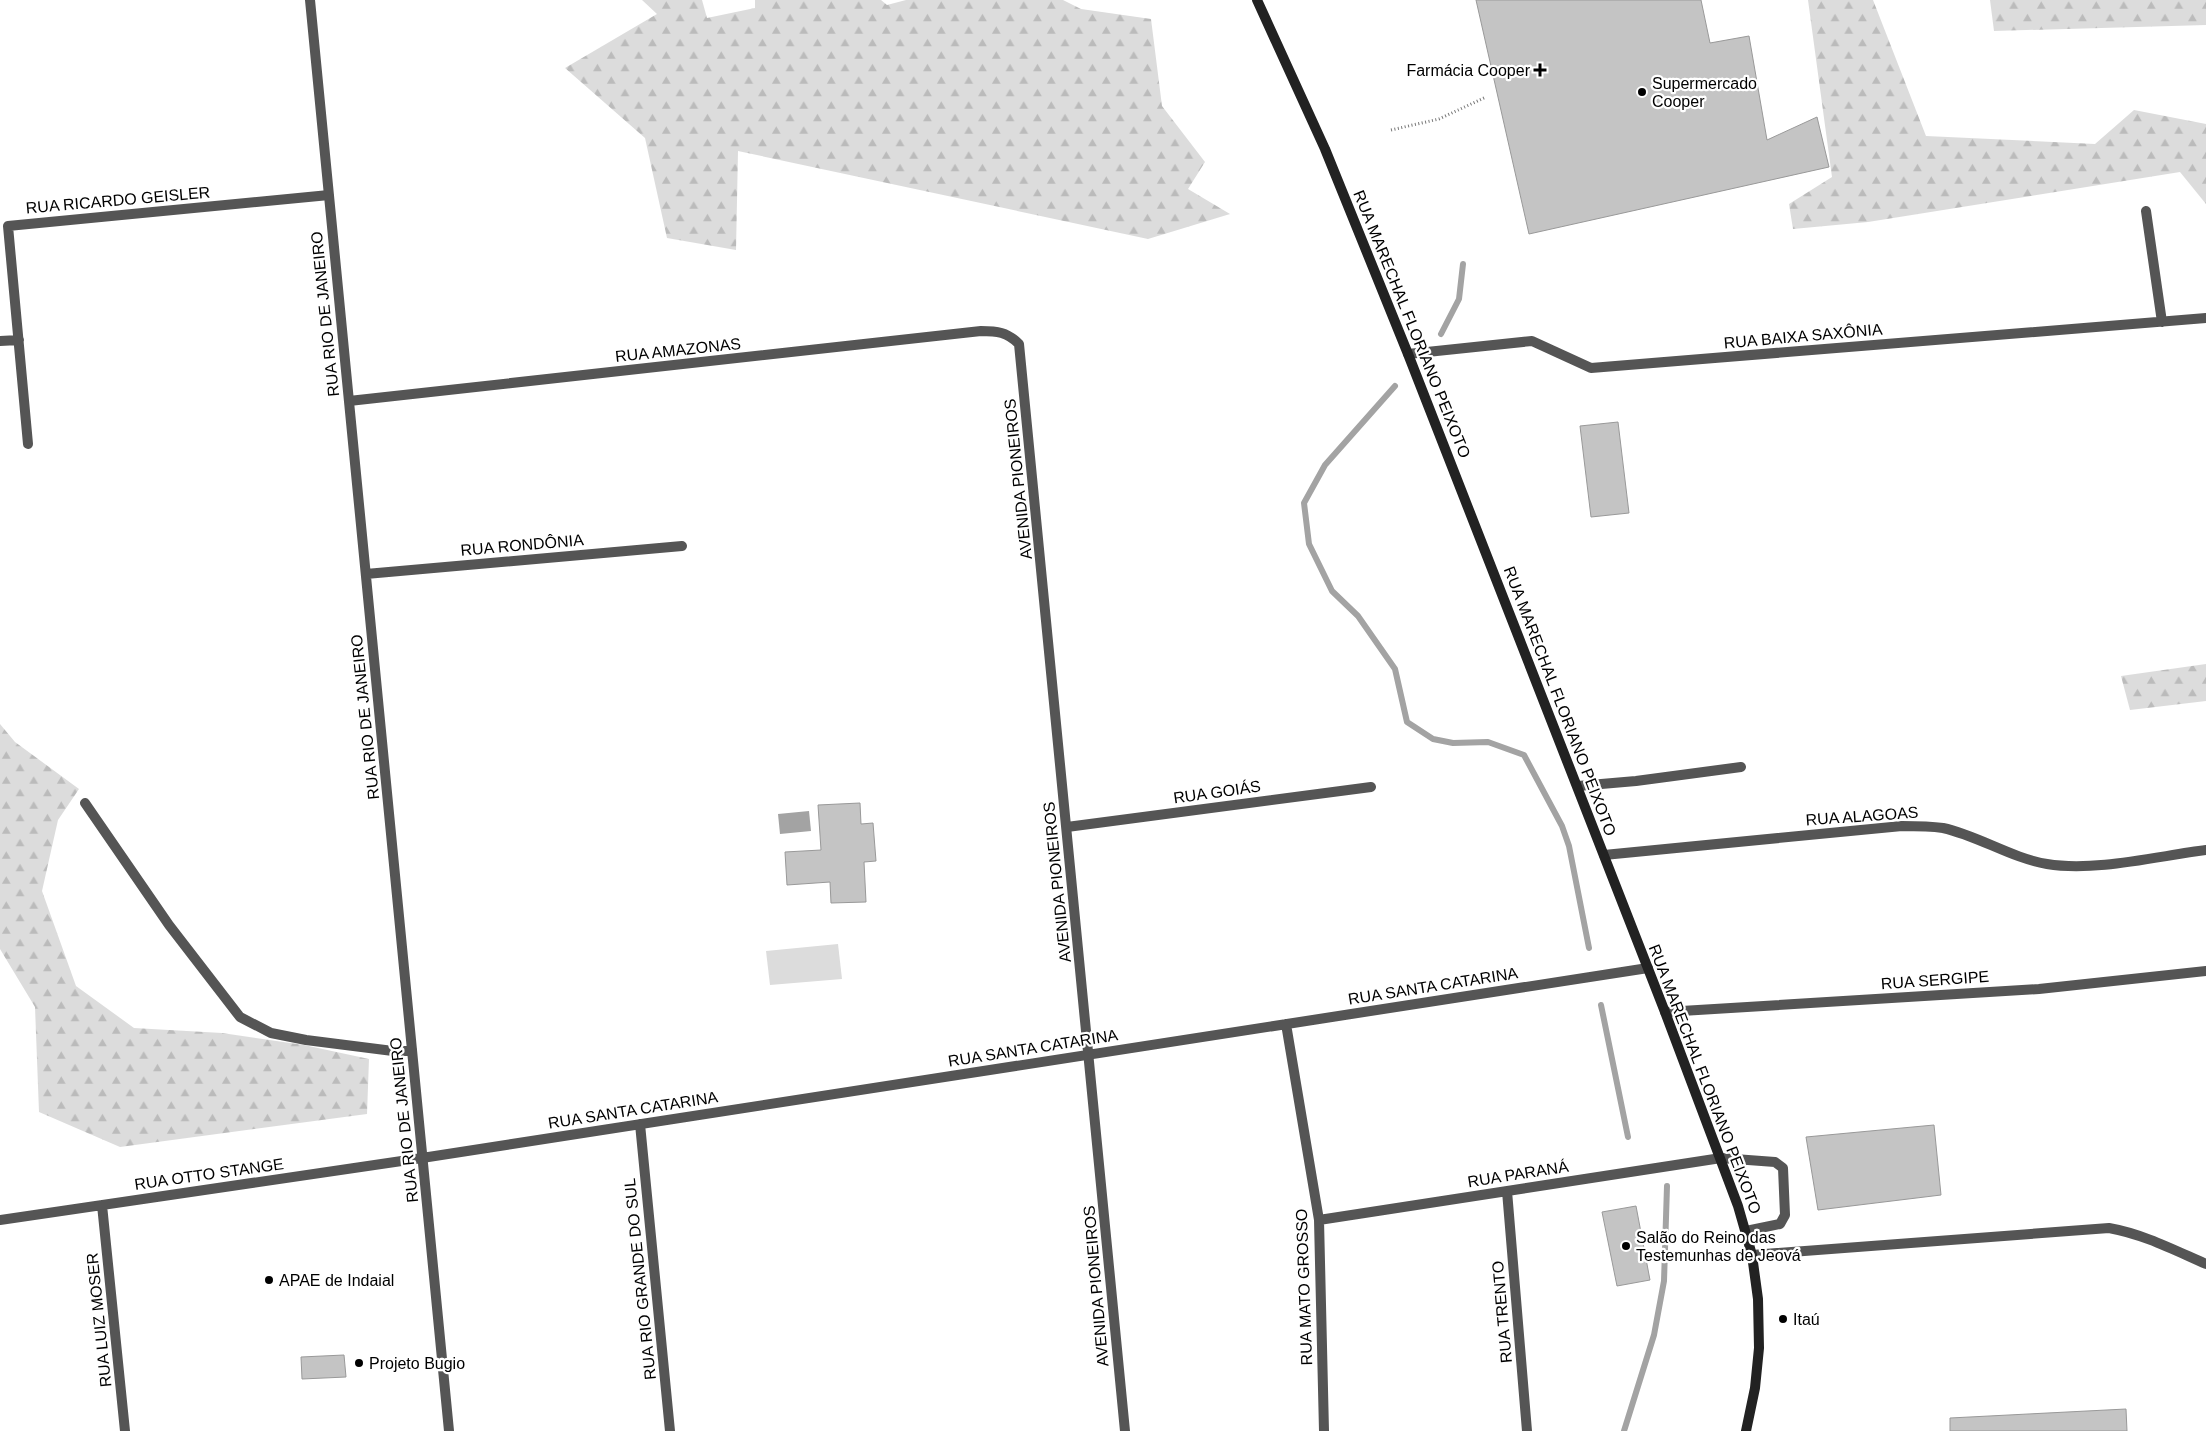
<svg xmlns="http://www.w3.org/2000/svg" width="2206" height="1431" font-family="Helvetica,sans-serif">
<defs>
<pattern id="forest-firs" width="22" height="20" patternUnits="userSpaceOnUse" patternTransform="scale(1.25)"><rect width="22" height="20" fill="#dcdcdc"/><path d="M5 1l3.5 6h-7zM16 11l3.5 6h-7z" fill="#bbb"/></pattern>
</defs>
<rect width="100%" height="100%" fill="#fff"/>
<path fill="url(#forest-firs)" d="M642,0H702L707,18L755,8V0H881L887,5L906,0H1063L1081,9L1151,19L1162,106L1205,162L1188,189L1230,214L1148,239L738,151L736,250L667,238L645,138L565,68L657,14Z
M1808,0H1873L1926,136L2095,144L2134,110L2206,124V204L2180,172L1868,222L1793,229L1789,204L1832,177Z
M1990,0H2206V25L1994,31Z
M2206,664V701L2130,710L2121,676Z
M0,724L15,742L79,789L58,820L42,891L76,986L134,1028L222,1033L304,1045L369,1059L367,1114L120,1147L39,1112L35,1007L0,949Z"/>
<path fill="#dcdcdc" d="M838,944L842,979L770,985L766,951Z"/>
<path fill="#a3a3a3" d="M809,811L811,831L780,834L778,814Z"/>
<g fill="none" stroke-linecap="round" stroke-linejoin="round">
<path stroke="#a3a3a3" stroke-width="6" d="M1441,334L1459,299L1463,264
M1395,386L1325,465L1304,503L1309,544L1332,591L1358,616L1395,669L1407,722L1433,739L1453,743L1488,742L1524,755L1562,826L1569,846L1589,948
M1601,1005L1628,1137
M1624,1431L1654,1335L1664,1281L1667,1186"/>
</g>
<path fill="#c4c4c4" stroke="#999" d="M1476,0H1701L1710,43L1749,36L1767,140L1817,117L1829,167L1529,234Z
M1618,422L1629,513L1591,517L1580,426Z
M860,803L861,824L873,823L876,861L864,862L866,902L831,903L830,882L787,885L785,852L821,850L818,805Z
M1934,1125L1941,1195L1818,1210L1806,1137Z
M1636,1206L1650,1280L1617,1286L1602,1212Z
M344,1355L346,1377L302,1379L301,1357Z
M2126,1409L2127,1431H1950V1418Z"/>
<g fill="none" stroke-linecap="round" stroke-linejoin="round">
<path stroke="#777" stroke-width="3" stroke-dasharray="1 2.5" stroke-linecap="butt" d="M1391,130L1439,119L1486,97"/>
<path stroke="#555" stroke-width="10" d="M1578,786L1636,781L1741,767
M85,803L169,925L240,1017L271,1033L306,1040L393,1051H412
M1721,1158L1775,1162L1783,1168L1785,1215L1780,1224L1746,1231
M1752,1255L2109,1228C2143,1234 2174,1250 2206,1264"/>
<path stroke="#555" stroke-width="10" d="M310,0L449,1431
M2146,211L2162,322
M0,341L19,340
M1408,354L1532,341L1591,368L2206,318
M349,401L981,331C997,331 1007,332 1019,344L1125,1431
M28,444L8,226L329,195
M366,574L682,546
M1067,827L1371,787
M1604,855L1902,826C1916,826 1929,826 1943,828C1979,836 2011,858 2047,864C2095,872 2158,856 2206,850
M1665,1012L2039,989L2206,971
M1286,1024L1319,1220L1324,1431
M640,1124L670,1431
M1507,1191L1527,1431
M102,1205L125,1431
M0,1220L422,1158L1648,968
M1319,1220L1721,1158"/>
<path stroke="#222" stroke-width="10" d="M1257,0L1325,149L1408,354L1665,1012L1738,1206L1752,1255L1758,1299L1759,1348L1755,1388L1746,1431"/>
</g>
<g fill="#000" stroke="#fff" stroke-width="2">
<path d="M1537.5 62.5h5v5h5v5h-5v5h-5v-5h-5v-5h5z"/>
<circle cx="1642" cy="92" r="5"/>
<circle cx="1626" cy="1246" r="5"/>
<circle cx="269" cy="1280" r="5"/>
<circle cx="1783" cy="1319" r="5"/>
<circle cx="359" cy="1363" r="5"/>
</g>
<g text-anchor="middle" dominant-baseline="central" stroke-width="4.5" stroke-linejoin="round" paint-order="stroke">
<g font-size="16" fill="#000" stroke="#fff" text-anchor="start">
<text x="1530" y="70" text-anchor="end">Farmácia Cooper</text>
<text x="1652" y="83">Supermercado<tspan x="1652" dy="18">Cooper</tspan></text>
<text x="1636" y="1237">Salão do Reino das<tspan x="1636" dy="18">Testemunhas de Jeová</tspan></text>
<text x="279" y="1280">APAE de Indaial</text>
<text x="1793" y="1319">Itaú</text>
<text x="369" y="1363">Projeto Bugio</text>
</g>
<g font-size="16" fill="#000" stroke="#fff">
<text transform="translate(118 200) rotate(-5)">RUA RICARDO GEISLER</text>
<text transform="translate(325 314) rotate(-96)">RUA RIO DE JANEIRO</text>
<text transform="translate(1412 324) rotate(68)">RUA MARECHAL FLORIANO PEIXOTO</text>
<text transform="translate(1803 336) rotate(-5)">RUA BAIXA SAXÔNIA</text>
<text transform="translate(678 350) rotate(-6)">RUA AMAZONAS</text>
<text transform="translate(1018 479) rotate(-96)">AVENIDA PIONEIROS</text>
<text transform="translate(522 545) rotate(-5)">RUA RONDÔNIA</text>
<text transform="translate(1560 701) rotate(69)">RUA MARECHAL FLORIANO PEIXOTO</text>
<text transform="translate(365 717) rotate(-96)">RUA RIO DE JANEIRO</text>
<text transform="translate(1217 792) rotate(-8)">RUA GOIÁS</text>
<text transform="translate(1862 816) rotate(-4)">RUA ALAGOAS</text>
<text transform="translate(1057 882) rotate(-96)">AVENIDA PIONEIROS</text>
<text transform="translate(1935 980) rotate(-4)">RUA SERGIPE</text>
<text transform="translate(1433 986) rotate(-9)">RUA SANTA CATARINA</text>
<text transform="translate(1033 1048) rotate(-9)">RUA SANTA CATARINA</text>
<text transform="translate(1705 1079) rotate(69)">RUA MARECHAL FLORIANO PEIXOTO</text>
<text transform="translate(633 1110) rotate(-9)">RUA SANTA CATARINA</text>
<text transform="translate(404 1120) rotate(-96)">RUA RIO DE JANEIRO</text>
<text transform="translate(209 1174) rotate(-8)">RUA OTTO STANGE</text>
<text transform="translate(1518 1174) rotate(-9)">RUA PARANÁ</text>
<text transform="translate(640 1279) rotate(-96)">RUA RIO GRANDE DO SUL</text>
<text transform="translate(1096 1286) rotate(-95)">AVENIDA PIONEIROS</text>
<text transform="translate(1304 1287) rotate(-92)">RUA MATO GROSSO</text>
<text transform="translate(1502 1312) rotate(-95)">RUA TRENTO</text>
<text transform="translate(99 1320) rotate(-96)">RUA LUIZ MOSER</text>
</g>
</g>
</svg>
